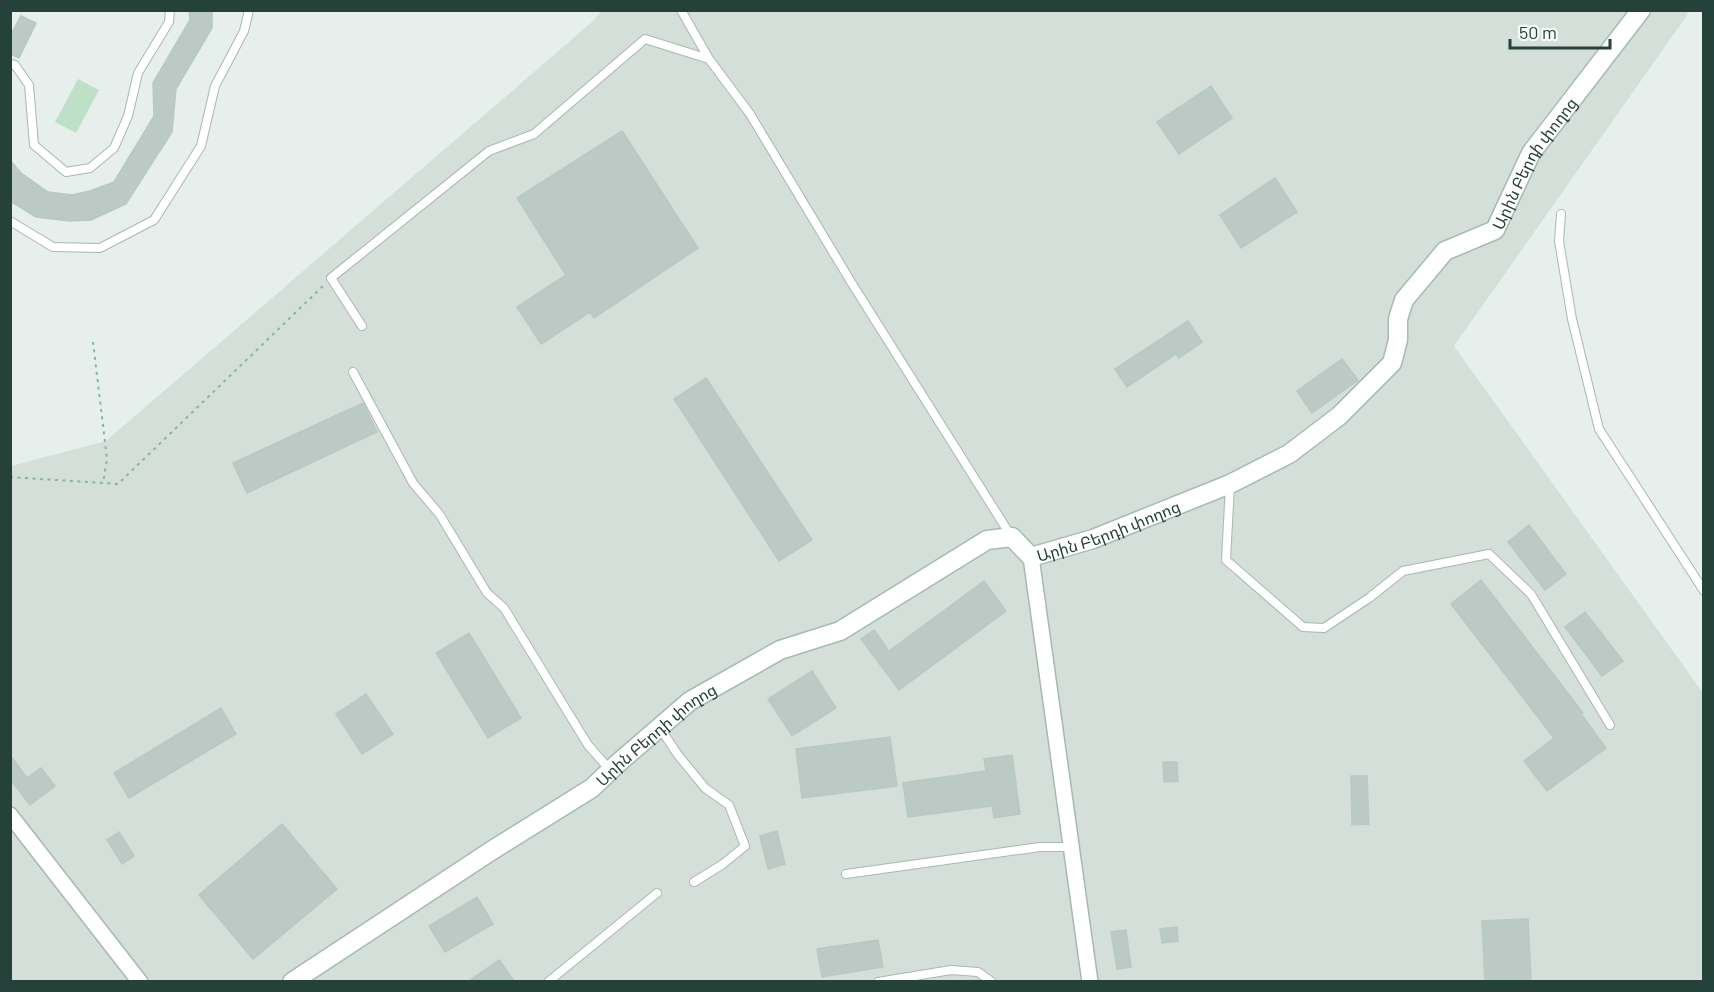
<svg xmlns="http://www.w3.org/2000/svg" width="1714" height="992" font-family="Barlow,'Noto Sans Armenian',sans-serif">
<rect width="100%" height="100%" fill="#e6efeb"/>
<path fill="#d4dfda" d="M602,11H1690L1454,346L1703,693V981L11,982V466L106,441L592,22Z"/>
<path fill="#bfe0c8" d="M78,79L99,90L76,133L55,122Z"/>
<path fill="#bbcac4" stroke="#b8c9c2" stroke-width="1.5" d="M189,10H212V28L176,89L172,132L126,204L91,220L69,221L36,217L10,201V160L21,173L48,192L72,195L90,191L114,182L154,116L153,83L190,20Z
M21,16L36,23L19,58L10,54V36Z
M1211,86L1232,118L1179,154L1157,122Z
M622,131L698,248L594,318L590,312L541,344L517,307L566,275L517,198Z
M1275,178L1297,212L1241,248L1220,215Z
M1188,321L1202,342L1179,358L1176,354L1127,387L1115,369Z
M1342,359L1358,380L1312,413L1297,391Z
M706,378L812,540L779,561L674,399Z
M363,403L377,432L247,493L233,463Z
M1529,525L1566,574L1545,590L1508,542Z
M1481,580L1583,713L1581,714L1606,748L1547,791L1524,761L1554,738L1451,604Z
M984,581L1006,611L899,690L861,639L874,630L889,651Z
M1585,612L1623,661L1602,676L1565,627Z
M469,633L521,718L488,738L436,653Z
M812,671L836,708L792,736L768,699Z
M366,694L393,734L362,754L336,714Z
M221,708L236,734L129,798L114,773Z
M890,737L897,786L802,798L796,749Z
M10,755L27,778L41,768L55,786L30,805L10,779Z
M1012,755L1020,814L994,818L992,806L908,817L903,783L986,771L984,759Z
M1163,762H1177L1178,781L1164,782Z
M1351,776H1367L1369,824L1352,825Z
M282,824L337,889L253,959L199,895Z
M777,831L785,864L768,869L760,836Z
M119,832L134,856L122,864L107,840Z
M477,897L493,924L445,952L429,926Z
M1528,919L1531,981H1485L1482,921Z
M1177,927L1178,941L1162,943L1160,929Z
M1126,930L1131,967L1117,969L1111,932Z
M878,940L883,967L822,977L817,949Z
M499,960L514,981H469Z"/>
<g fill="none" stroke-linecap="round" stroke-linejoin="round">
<g stroke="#a8b8b2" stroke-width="10">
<path id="lane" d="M681,10L709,59L750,114L851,282L1011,536
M10,64L15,65L29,85L34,145L66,172L90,168L114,148L128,116L138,73L169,22L170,10
M1561,214L1559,241L1572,319L1599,429L1704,591
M10,221L53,247L100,248L154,220L201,146L215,86L244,31L249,10
M362,326L331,278L489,151L534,134L645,39L709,59
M353,372L413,483L440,515L487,593L504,608L588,745L610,770
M1230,485L1226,560L1303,627L1324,628L1369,598L1403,571L1489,554L1531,594L1610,725
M660,728L678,755L705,788L729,805L745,846L723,864L694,882
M846,874L1040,847H1071
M548,982L657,893
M878,982L951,970L978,972L992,982"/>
</g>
<g stroke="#a8b8b2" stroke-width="18">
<path id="street" d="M1031,557L1090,982
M10,815L140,982"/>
</g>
<g stroke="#a4bbb3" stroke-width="21">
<g id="secondary">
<path id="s1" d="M292,982L491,851L592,788L617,764L690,701L780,650L840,631L987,540L1012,537L1031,557L1093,539L1230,484L1289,454L1339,416L1392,363L1398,340V319L1404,300L1445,251L1495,230L1531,153L1641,10"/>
</g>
</g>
<path stroke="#86b3a5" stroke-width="2" stroke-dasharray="3 4.5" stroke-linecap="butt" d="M93,342L107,459L103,483
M10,477L118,484L323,286"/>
<use href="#lane" stroke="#fff" stroke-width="8"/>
<use href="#street" stroke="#fff" stroke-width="15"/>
<use href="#secondary" stroke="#fff" stroke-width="18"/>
</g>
<g text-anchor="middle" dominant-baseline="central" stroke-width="5" stroke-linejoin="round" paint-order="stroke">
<g font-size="16" fill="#24423a" stroke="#f7fbf9">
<text stroke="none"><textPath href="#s1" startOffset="1557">Արին Բերդի փողոց</textPath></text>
<text stroke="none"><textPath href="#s1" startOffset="962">Արին Բերդի փողոց</textPath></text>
<text stroke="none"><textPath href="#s1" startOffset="441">Արին Բերդի փողոց</textPath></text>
</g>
</g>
<rect width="1714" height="992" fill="none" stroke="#24423a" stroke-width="24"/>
<path d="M1510 39v9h100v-9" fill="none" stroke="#24423a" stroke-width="3"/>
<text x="1519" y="39" font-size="18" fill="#24423a" stroke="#f7fbf9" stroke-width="4.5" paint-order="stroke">50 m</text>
</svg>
